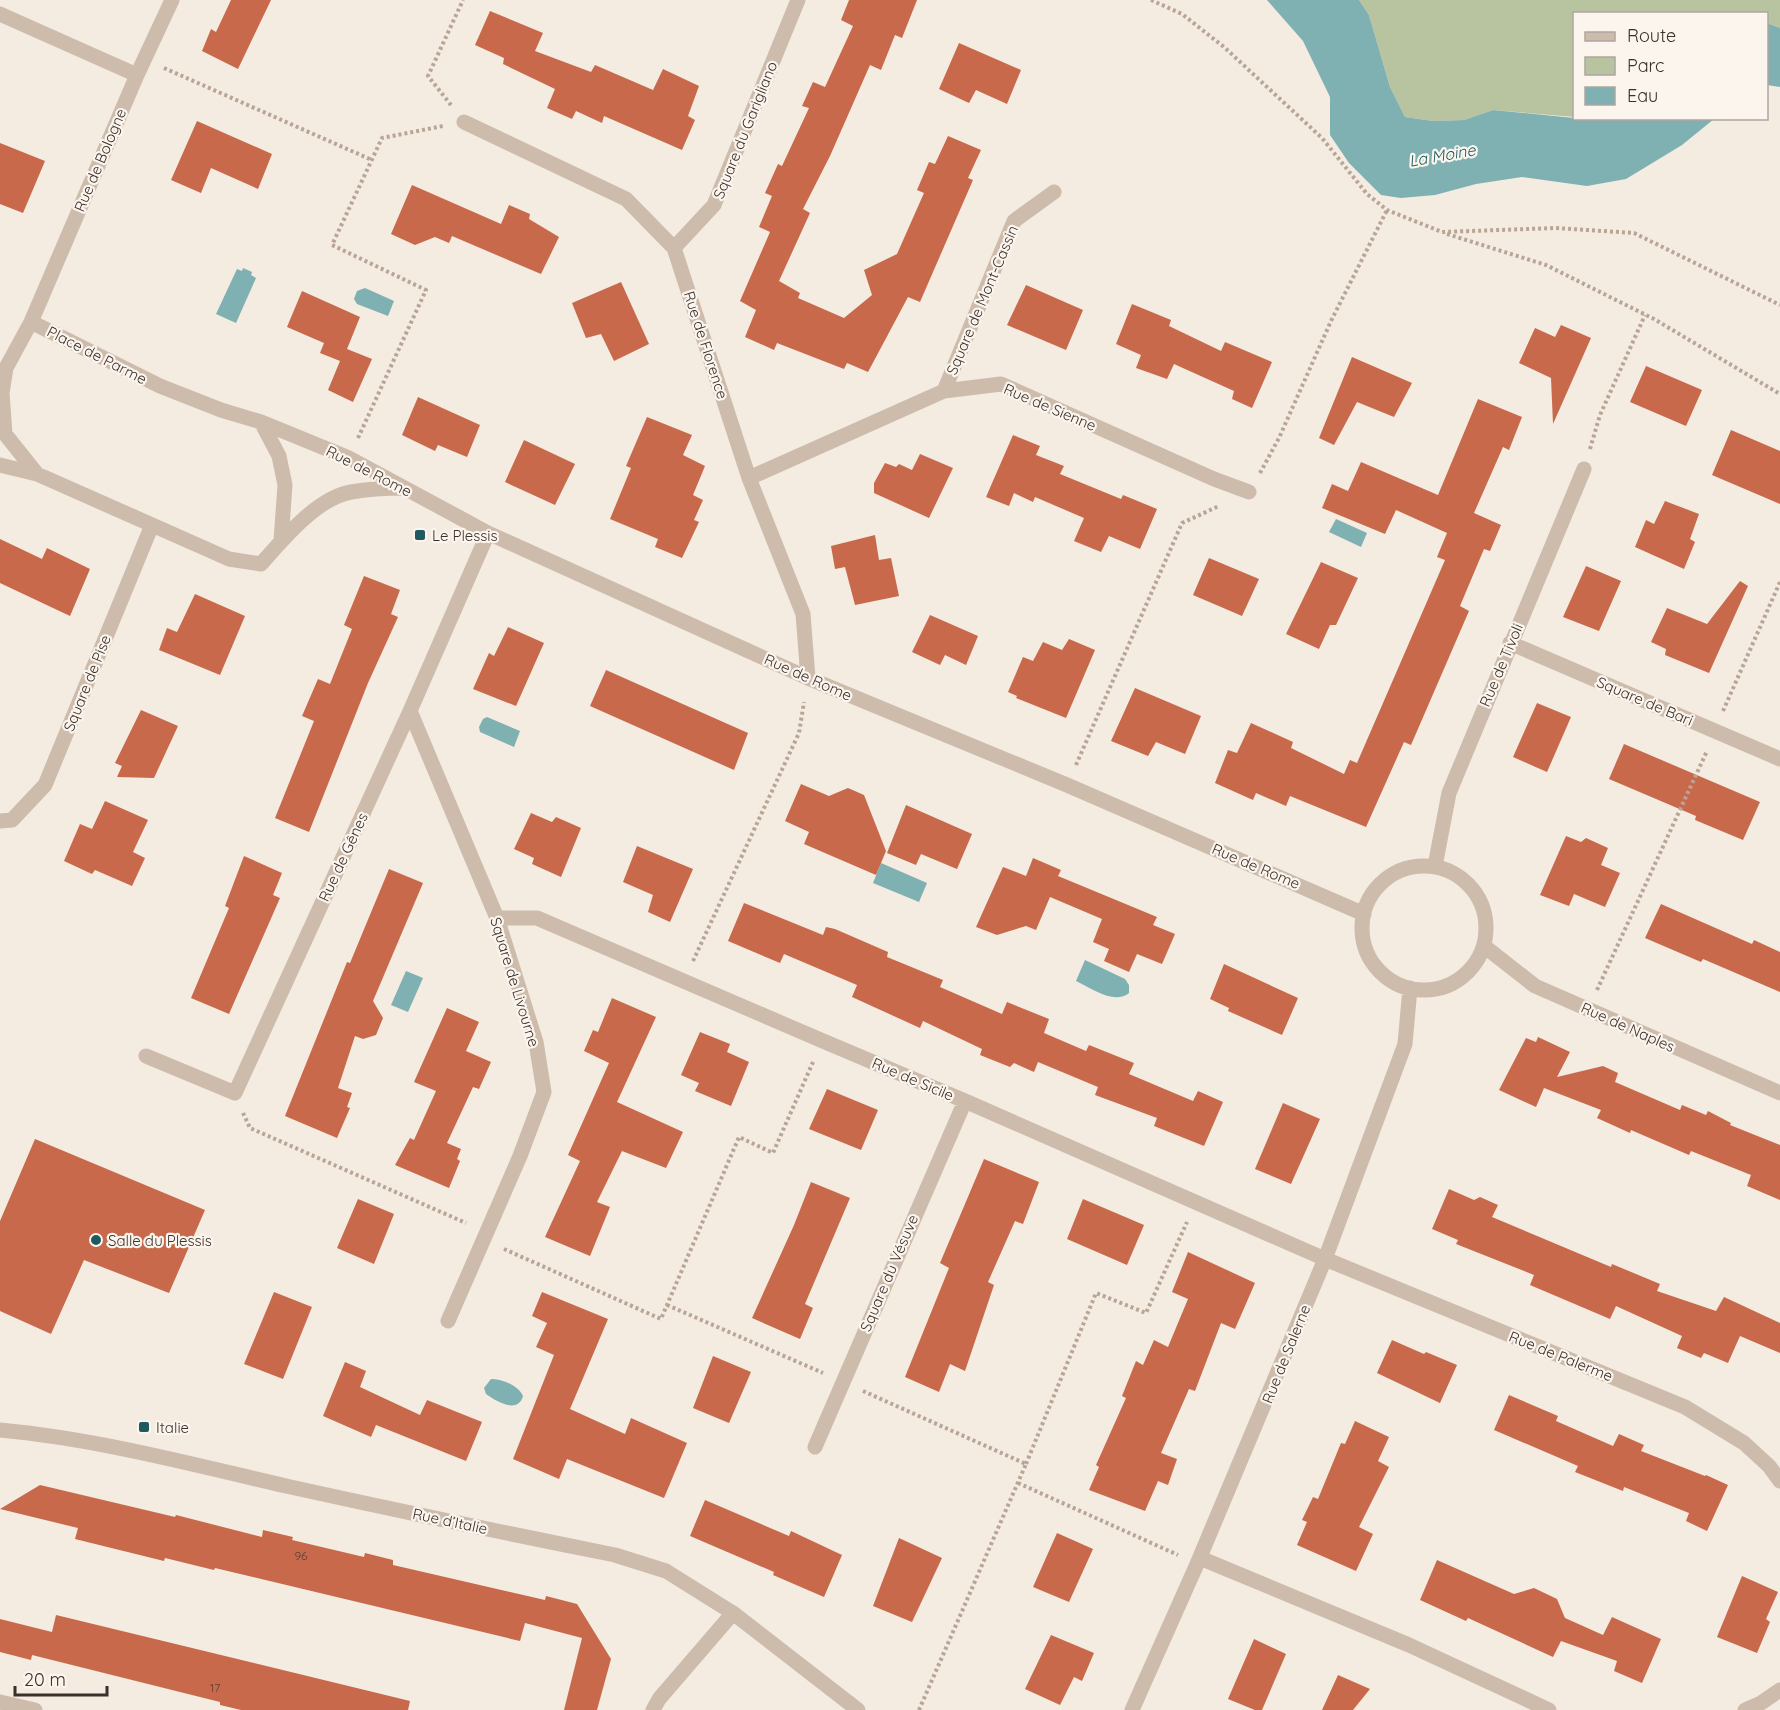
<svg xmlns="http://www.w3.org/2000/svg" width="1780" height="1710" font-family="Quicksand,sans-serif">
<rect width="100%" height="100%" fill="#f4ebe1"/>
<path fill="#b8c4a0" d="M1359,0H1780V28L1767,23L1766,14H1574V117L1493,110L1464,120L1433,121L1405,117L1390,87L1369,15Z"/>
<path fill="#7fb0b2" d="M1267,0H1359L1369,15L1390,87L1405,117L1433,121L1464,120L1493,110L1574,118L1714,119L1682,145L1626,179L1587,186L1522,177L1476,184L1435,195L1401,198L1381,195L1349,163L1330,135V97L1303,41Z
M1767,23L1780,28V87L1767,85Z
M243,268L252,272L251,275L256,278L236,323L216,314L237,269L242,271Z
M365,288L394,301L388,316L357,304L354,299L357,291Z
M1336,519L1367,533L1361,547L1329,532Z
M487,717L520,731L514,747L480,732L479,727L483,719Z
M881,863L927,883L919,902L873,883Z
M1085,960L1125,979L1129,985V993C1114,1005 1091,988 1076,981Z
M406,971L423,978L408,1012L391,1005Z
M491,1379C502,1379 518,1385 523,1396C518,1414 497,1402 486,1394L484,1388Z"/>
<path fill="#c8694b" d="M231,0H271L238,69L202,51L211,29L216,32Z
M849,0H917L902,38L895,35L881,70L870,65L830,156L803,209L810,213L779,281L800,293L798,298L844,318L872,295L864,270L897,254L924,193L917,190L929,162L935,164L948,136L981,150L968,178L973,180L920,302L908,297L868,372L847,363L844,369L777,343L774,350L745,337L756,310L740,301L770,232L759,227L772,196L765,193L778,164L782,166L809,108L802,106L813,82L825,87L853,26L841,20Z
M490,11L543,33L535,51L591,72L595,65L653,90L663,69L699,86L688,116L695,120L682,150L604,116L602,123L576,111L572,119L547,108L555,89L503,64L504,58L475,45Z
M959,43L1021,70L1007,104L976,90L969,103L939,89Z
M197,121L272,154L258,189L211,168L201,193L171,180Z
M0,143L45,161L23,213L0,204Z
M412,185L501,224L509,205L530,214L529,219L559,237L541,274L452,236L449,243L435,237L415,245L391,234Z
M621,282L649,344L614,361L601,334L586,338L572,303Z
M1026,285L1083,310L1066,350L1007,325Z
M302,291L360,317L347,349L372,359L353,402L328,390L340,361L320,353L324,343L287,327Z
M1132,304L1171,320L1169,326L1221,351L1225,342L1272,362L1252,408L1232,399L1234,391L1174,364L1167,379L1136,368L1141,355L1116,344Z
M1561,325L1591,338L1553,424L1551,378L1519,363L1535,328L1555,337Z
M1352,357L1412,383L1394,417L1357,402L1334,445L1319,438Z
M1646,366L1702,390L1686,426L1630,402Z
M418,397L480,425L467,457L438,445L435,451L402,435Z
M1478,399L1522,417L1509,450L1503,447L1474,513L1501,525L1490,551L1484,549L1460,606L1469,611L1411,745L1404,742L1366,827L1290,796L1286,806L1256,793L1253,800L1215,783L1228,750L1237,753L1251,723L1293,742L1291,748L1344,774L1350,760L1357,763L1445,560L1437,557L1447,533L1396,510L1385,534L1322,508L1332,484L1348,491L1361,462L1438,495Z
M647,417L692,435L683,455L705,466L693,495L703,500L694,520L699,522L682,558L655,547L658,539L610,519L631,468L626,466Z
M1731,430L1780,451V504L1712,475Z
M1013,435L1040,446L1036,455L1064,466L1060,474L1121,499L1123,495L1157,509L1140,549L1109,536L1101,552L1074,541L1084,518L1035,497L1033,502L1014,493L1009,506L986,497Z
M524,440L575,464L555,505L505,482Z
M920,454L953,468L929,518L874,493V483L885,463L896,467L899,464L912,470Z
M1665,501L1699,514L1690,539L1695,542L1684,569L1635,547L1646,520L1654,524Z
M875,535L879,560L891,558L899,596L855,605L845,567L835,569L831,546Z
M0,539L42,559L47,548L90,569L70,616L0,583Z
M1209,558L1259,579L1242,616L1193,595Z
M1321,562L1358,578L1336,625H1330L1319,649L1286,634Z
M1586,566L1621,581L1599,631L1563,617Z
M364,576L400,590L391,614L398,617L368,683L309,832L275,818L314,721L302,716L318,679L330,684L352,629L344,625Z
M1740,581L1748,586L1709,673L1665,655L1666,649L1651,642L1667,608L1707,624Z
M195,594L245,616L220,675L159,650L167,628L177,632Z
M930,615L978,636L966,665L945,655L940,665L912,652Z
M508,627L544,643L516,706L473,689L489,653L494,656Z
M1069,639L1095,650L1066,718L1016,698L1017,696L1008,692L1023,657L1033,661L1043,642L1062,650Z
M606,670L748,733L734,770L590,706Z
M1135,688L1201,716L1185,754L1156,742L1148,756L1111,741Z
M1537,703L1571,717L1547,772L1513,757Z
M141,710L178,726L154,778L117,777L122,766L115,763Z
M1624,744L1760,802L1743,840L1695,820L1696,816L1609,779Z
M801,784L829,796L848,788L864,795L886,851L876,875L804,844L809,832L785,821Z
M105,801L148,820L133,852L145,858L132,886L95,870L92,874L64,861L80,824L92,829Z
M906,805L972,834L957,869L921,854L916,865L887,853Z
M531,813L552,822L556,817L581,828L561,877L532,864L534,858L514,849Z
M1566,836L1581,842L1586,838L1608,848L1601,865L1620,873L1605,907L1574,894L1569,906L1540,895Z
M637,846L693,869L670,922L648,912L653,895L623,882Z
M244,856L282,873L273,895L280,898L229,1014L191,998L229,908L225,906Z
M1033,858L1061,870L1058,876L1157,917L1153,925L1175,934L1162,964L1137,954L1129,972L1104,961L1109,949L1093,942L1102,919L1050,897L1036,930L1026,926L997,935L976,927L1003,867L1026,876Z
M389,869L423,883L373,1001L383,1018L376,1035L363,1039L355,1036L338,1088L352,1093L347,1107L350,1108L337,1138L285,1116L347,962L350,963Z
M744,903L823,935L826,927L835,929L888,952L887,957L943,980L940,987L1002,1014L1007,1002L1049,1019L1044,1033L1086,1051L1089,1045L1134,1063L1129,1074L1193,1101L1198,1091L1223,1102L1204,1146L1154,1126L1157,1118L1095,1095L1098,1087L1038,1062L1034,1072L1014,1063L1010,1067L980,1055L982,1049L923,1021L920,1028L852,997L857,985L784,954L780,963L728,941Z
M1661,904L1752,944L1754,940L1780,952V992L1703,959L1701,962L1645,938Z
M1224,964L1298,998L1282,1035L1228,1011L1229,1008L1210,999Z
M612,998L656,1017L617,1102L683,1132L666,1168L622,1151L597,1202L610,1207L590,1256L545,1237L580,1161L568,1155L609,1063L584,1051L593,1030L598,1032Z
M447,1008L479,1022L466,1051L491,1062L479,1089L473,1087L447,1143L461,1149L457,1159L460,1161L449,1188L395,1165L410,1138L414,1140L436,1091L414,1082Z
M700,1032L730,1044L727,1052L749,1062L731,1106L695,1091L699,1083L681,1075Z
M1538,1037L1570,1052L1557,1077L1603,1066L1618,1073L1615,1082L1680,1110L1682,1105L1706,1115L1708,1111L1731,1123L1730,1125L1780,1145V1200L1747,1186L1751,1175L1691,1151L1689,1155L1631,1130L1630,1133L1597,1118L1601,1110L1544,1088L1536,1107L1499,1090L1526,1038L1536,1042Z
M827,1089L878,1110L861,1150L809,1129Z
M1283,1103L1320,1119L1291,1184L1255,1169Z
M35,1139L205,1210L169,1293L84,1260L51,1334L0,1311V1221Z
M984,1159L1039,1182L1023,1224L1015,1221L988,1282L994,1285L965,1371L950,1364L939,1392L905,1377L949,1268L940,1263Z
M811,1182L850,1198L805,1304L813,1308L800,1339L752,1318L794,1225Z
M1449,1189L1474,1200L1480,1197L1498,1205L1492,1217L1611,1267L1612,1264L1660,1284L1657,1291L1716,1311L1724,1297L1780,1323V1353L1740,1336L1728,1363L1704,1353L1701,1358L1677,1348L1682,1336L1616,1306L1610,1319L1530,1285L1534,1275L1456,1244L1458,1240L1432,1229Z
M358,1199L394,1214L374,1264L337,1248Z
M1083,1199L1144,1225L1127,1265L1067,1239Z
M1188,1252L1255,1283L1235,1329L1221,1323L1195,1391L1189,1389L1161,1453L1177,1459L1168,1485L1158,1481L1145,1511L1089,1490L1099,1467L1096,1465L1126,1398L1122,1396L1136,1361L1143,1365L1154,1340L1168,1347L1188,1299L1172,1292Z
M274,1292L312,1307L283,1379L244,1364Z
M542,1292L608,1319L570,1409L625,1434L631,1418L687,1443L664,1498L567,1459L559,1479L513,1459L554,1355L536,1347L547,1323L532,1316Z
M1392,1340L1424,1354L1426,1352L1457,1365L1440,1403L1377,1373Z
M713,1356L751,1372L729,1423L693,1408Z
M345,1362L366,1371L360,1387L420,1415L427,1400L482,1422L466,1461L376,1425L371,1437L323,1416Z
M1509,1395L1558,1416L1556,1421L1613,1446L1619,1434L1644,1445L1641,1451L1705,1476L1706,1475L1728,1485L1707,1531L1686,1521L1689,1513L1624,1487L1623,1491L1575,1472L1578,1466L1494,1430Z
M1355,1421L1389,1437L1378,1461L1389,1467L1359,1527L1373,1534L1356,1571L1297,1545L1307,1522L1302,1520L1313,1497L1318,1499L1341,1443L1345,1444Z
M40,1485L175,1517L176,1515L262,1537L263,1530L293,1537L292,1540L364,1557L365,1553L393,1560V1565L545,1600L546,1596L577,1604L611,1659L597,1710H564L582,1638L525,1623L520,1641L215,1568L214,1570L165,1558L164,1561L75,1539L78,1528L0,1509Z
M705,1500L789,1536L791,1531L842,1555L824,1597L773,1575L774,1572L690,1536Z
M1057,1533L1093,1549L1069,1602L1033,1587Z
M899,1538L942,1558L912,1622L873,1606Z
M1437,1560L1514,1594L1534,1588L1557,1599L1565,1618L1603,1635L1612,1617L1661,1639L1642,1683L1614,1671L1617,1661L1561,1641L1553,1657L1468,1618L1466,1621L1420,1600Z
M1742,1576L1778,1592L1766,1619L1770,1622L1757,1653L1717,1637Z
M56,1615L410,1701L408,1710H241L220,1705V1702L32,1655L31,1660L0,1652V1619L52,1632Z
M1051,1635L1094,1653L1082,1681L1074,1677L1060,1705L1025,1689Z
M1254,1639L1286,1654L1262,1710H1255L1228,1699Z
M1338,1675L1370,1689L1353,1710H1322Z"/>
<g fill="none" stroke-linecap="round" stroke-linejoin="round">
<path stroke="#b9a596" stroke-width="4" stroke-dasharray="3 3" stroke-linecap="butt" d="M1151,0L1182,14L1224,47L1322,138L1367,194L1387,210L1442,232L1556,228L1634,233L1780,305
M164,68L372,160
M451,105L428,76L463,0
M1447,234L1546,265L1654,319L1780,394
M358,438L426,290L332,245L382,138L443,126
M1590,449L1600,415L1645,315
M1260,473L1279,438L1331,321L1387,210
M1723,711L1780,582
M1076,765L1182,523L1219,506
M693,961L799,733L804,702
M1597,990L1707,751
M243,1113L250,1128L466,1223
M504,1249L661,1319L739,1137L773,1153L813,1062
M667,1305L823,1373
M863,1391L1026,1464L919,1710
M1026,1464L1096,1293L1146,1313L1187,1222
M1018,1483L1178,1555"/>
<path stroke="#cdbbac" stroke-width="15" d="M172,0L137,75L31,322L6,368L2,393L5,434L37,474L229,559L261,564C283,539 317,498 351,492C368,489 386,488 403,488
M0,14L137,75
M464,122L626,199L674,248L749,478L803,614L808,678
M674,248L714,205L798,0
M31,322L160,386L221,410L261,422L349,458L488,533L808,678L1067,785L1364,914
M944,391L1014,221L1054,192
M261,422L279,456L285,485L281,541
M0,465L37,474
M749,478L944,391L1001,384L1214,479L1249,492
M1510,643L1780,759
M410,711L497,918L536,1042L544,1092L520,1156L448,1321
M0,821L12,820L45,785L152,525
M1435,866L1449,793L1584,469
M1362 928a62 62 0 1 1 124 0a62 62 0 1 1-124 0Z
M497,918H537L823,1041L965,1101L1325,1259L1685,1407L1744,1443L1769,1466L1780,1481
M1484,946L1535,986L1780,1093
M146,1056L235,1093L410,711L488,533
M815,1447L965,1101
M1200,1558L1409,1645L1549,1710
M0,1702L35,1710
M653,1710L659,1699L733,1613
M1132,1710L1197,1564L1325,1259L1405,1044L1410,988
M1745,1710L1761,1703L1780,1690"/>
<path stroke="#cdbbac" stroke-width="15" d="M0,1430C97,1439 191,1464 286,1486C395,1510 505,1533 615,1555L666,1571L733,1613L858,1710"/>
</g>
<g fill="#1f5a5e" stroke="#fbf5ee" stroke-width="2">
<rect x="414" y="529" width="12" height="12" rx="3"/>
<circle cx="96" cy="1240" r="6"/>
<rect x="138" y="1421" width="12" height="12" rx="3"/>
</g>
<g text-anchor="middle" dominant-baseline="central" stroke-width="4.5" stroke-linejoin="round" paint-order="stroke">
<g font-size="12" fill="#5e3e33">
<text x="301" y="1555">96</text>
<text x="215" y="1687">17</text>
</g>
<g font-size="15" fill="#3b302b" stroke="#fbf5ee">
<text transform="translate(745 130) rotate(-68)">Square du Garigliano</text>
<text transform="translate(100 160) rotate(-67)">Rue de Bologne</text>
<text transform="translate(982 300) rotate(-67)">Square de Mont-Cassin</text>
<text transform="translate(706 345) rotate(72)">Rue de Florence</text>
<text transform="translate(97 355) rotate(27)">Place de Parme</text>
<text transform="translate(1050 407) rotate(23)">Rue de Sienne</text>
<text transform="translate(369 471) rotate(27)">Rue de Rome</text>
<text transform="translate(1501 665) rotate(-67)">Rue de Tivoli</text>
<text transform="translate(808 677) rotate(24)">Rue de Rome</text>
<text transform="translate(87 683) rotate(-68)">Square de Pise</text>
<text transform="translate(1645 701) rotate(23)">Square de Bari</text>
<text transform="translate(343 857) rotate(-65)">Rue de Gênes</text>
<text transform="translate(1256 866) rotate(23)">Rue de Rome</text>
<text transform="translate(515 982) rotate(73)">Square de Livourne</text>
<text transform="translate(1628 1027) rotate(24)">Rue de Naples</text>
<text transform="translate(913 1079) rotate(23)">Rue de Sicile</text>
<text transform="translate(889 1273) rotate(-67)">Square du Vésuve</text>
<text transform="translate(1286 1354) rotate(-68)">Rue de Salerne</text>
<text transform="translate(1561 1356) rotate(22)">Rue de Palerme</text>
<text transform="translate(450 1521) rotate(12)">Rue d’Italie</text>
</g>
<g font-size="15" fill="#3b302b" stroke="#fbf5ee" text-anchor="start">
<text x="432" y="535">Le Plessis</text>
<text x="108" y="1240">Salle du Plessis</text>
<text x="156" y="1427">Italie</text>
</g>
<g font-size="16" font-style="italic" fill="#1f5a5e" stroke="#fbf5ee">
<text transform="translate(1442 155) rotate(-10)">La Moine</text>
</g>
</g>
<rect x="1573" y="12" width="195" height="108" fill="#fbf5ee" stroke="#aea6a0" stroke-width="1.5"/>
<rect x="1585" y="32" width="30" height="9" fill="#cdbbac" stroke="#aea6a0" stroke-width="1.5"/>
<text x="1627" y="42" font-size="18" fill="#3b302b">Route</text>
<rect x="1585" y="57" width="30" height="18" fill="#b8c4a0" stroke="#aea6a0" stroke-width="1.5"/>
<text x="1627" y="72" font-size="18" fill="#3b302b">Parc</text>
<rect x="1585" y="87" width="30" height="18" fill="#7fb0b2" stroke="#aea6a0" stroke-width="1.5"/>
<text x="1627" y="102" font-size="18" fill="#3b302b">Eau</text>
<path d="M15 1686v9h92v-9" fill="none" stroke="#3b302b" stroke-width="3"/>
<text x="24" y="1686" font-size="18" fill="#3b302b" stroke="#fbf5ee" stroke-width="4.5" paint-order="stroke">20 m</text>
</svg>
